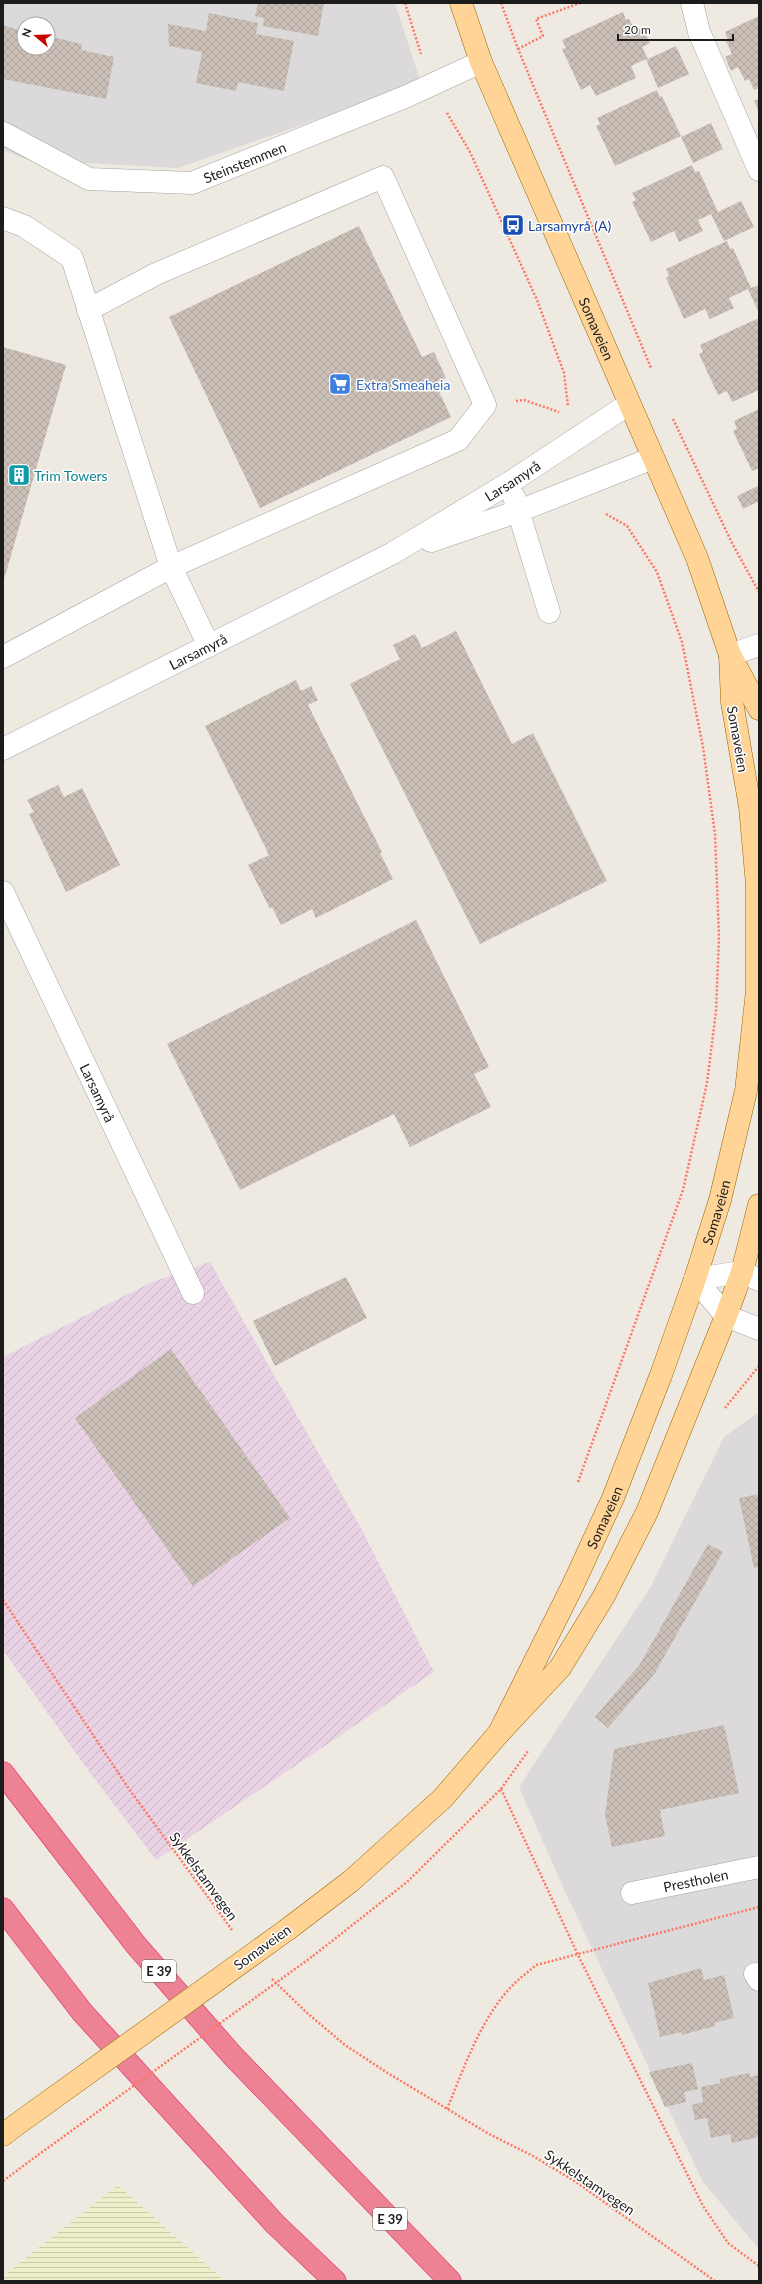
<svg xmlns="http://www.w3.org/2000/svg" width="762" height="2284" font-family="Lato,sans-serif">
<defs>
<pattern id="industrial-furrows" width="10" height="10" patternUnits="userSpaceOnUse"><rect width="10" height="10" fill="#e8d2e4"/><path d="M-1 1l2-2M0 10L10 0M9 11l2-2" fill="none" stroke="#c6b4c3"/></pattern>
<pattern id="farmland-rules" width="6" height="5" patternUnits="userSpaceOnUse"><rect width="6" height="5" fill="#ecefca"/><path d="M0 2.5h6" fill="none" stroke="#caccad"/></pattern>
<pattern id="building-cross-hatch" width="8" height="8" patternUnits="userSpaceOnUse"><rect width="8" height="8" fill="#cbc0b7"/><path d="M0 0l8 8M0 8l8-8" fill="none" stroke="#aea49d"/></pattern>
</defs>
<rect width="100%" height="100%" fill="#efeae1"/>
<path fill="#dbd9d9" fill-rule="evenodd" d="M3,3H395L420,80L336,113L178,168L28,160L3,150ZM24,24H48V48H24Z
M759,1412V2249L703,2182L562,1885L519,1787L650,1588L724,1437Z"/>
<path fill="url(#industrial-furrows)" d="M210,1262L362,1530L434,1672L156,1860L88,1770L3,1650V1357L152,1282Z"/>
<path fill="url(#farmland-rules)" d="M118,2185L225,2281H3V2276Z"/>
<path fill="url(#building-cross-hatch)" d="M258,3H324L318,36L263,26L264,18L255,16Z
M623,12L626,20L629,19L635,31L643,27L650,43L642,47L648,59L676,46L689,74L658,88L646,59L631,66L636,78L596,96L590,85L581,90L562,49L566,48L562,40Z
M209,13L258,23L256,34L294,41L284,91L238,82L236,91L196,83L202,52L169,46L168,24L206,31Z
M759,16V88L754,90L749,79L745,81L738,67L731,71L725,57L732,54L726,41L728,40L725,32Z
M3,25L24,32V48H48V31L53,32L52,37L82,44L81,50L114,57L106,99L3,79Z
M657,90L660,97L662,96L681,136L615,166L596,126L600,124L597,118Z
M759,99V112L754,101Z
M711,123L723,149L693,163L681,137Z
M692,165L695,172L699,171L718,212L741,201L754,227L724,241L711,214L698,220L703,231L679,242L674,231L651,242L632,202L636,200L632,193Z
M359,226L422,357L434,352L446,378L435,383L451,417L260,508L169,317Z
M727,241L730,249L733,248L751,288L759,285V313L748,289L729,298L734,308L710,319L705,309L684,319L666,278L669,276L666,269Z
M759,318V390L732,402L727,391L718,395L699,354L703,352L700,345Z
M3,347L66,365L3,583Z
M759,409V468L752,471L733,431L737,429L734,421Z
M758,486L759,501L743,509L737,496Z
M456,631L512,744L533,733L607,881L480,944L350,684L400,659L393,645L415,634L422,648Z
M296,680L301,691L311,686L318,700L308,705L382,852L380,853L393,879L316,918L312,909L281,925L272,907L270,909L248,865L269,855L205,726Z
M58,785L64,797L82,788L120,865L66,892L29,814L34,812L27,800Z
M416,920L489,1067L474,1074L491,1107L410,1147L394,1114L240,1190L167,1044Z
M346,1277L367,1318L275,1366L253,1321Z
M171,1349L290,1518L193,1586L75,1418Z
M759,1494V1567L754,1568L739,1498Z
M708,1544L723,1552L655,1673L608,1728L595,1717L640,1664Z
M724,1725L739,1793L660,1810L665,1836L612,1847L605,1815L614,1749Z
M701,1968L704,1980L724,1975L734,2018L714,2023L715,2026L682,2035L681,2032L660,2037L648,1983Z
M692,2063L698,2089L684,2092L686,2102L665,2107L649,2072Z
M749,2073L750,2077L759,2075V2137L732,2143L730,2134L711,2138L707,2118L695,2120L692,2105L703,2102L701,2087L720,2083V2079Z"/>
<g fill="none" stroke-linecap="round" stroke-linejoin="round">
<g stroke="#a3a3a3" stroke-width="23">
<g id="minor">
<path d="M692,3L699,32L759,170"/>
<path id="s1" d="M3,133L89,179L192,183L405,97L481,62"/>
<path d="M3,218L24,226L72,258L171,567L209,646"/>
<path d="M514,497L549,612"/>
<path d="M431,541L519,511L653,458"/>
<path d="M730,655L759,645"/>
<path d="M3,657L171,567L458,440L485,405L383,177L156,274L88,310"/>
<path id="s2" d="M3,749L393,553L509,483L629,404"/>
<path id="s3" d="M3,892L193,1293"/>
<path d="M695,1279L726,1316L759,1329"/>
<path d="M695,1279L742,1272L759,1280"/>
<path id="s4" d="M632,1893L759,1867"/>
<path d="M755,1974L759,1980"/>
</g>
</g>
<g stroke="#956700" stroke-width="23">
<g id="major">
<path id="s5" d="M461,3L481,62L697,558L730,655L759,709"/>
<path id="s6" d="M499,1733L572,1587L613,1498L661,1375L695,1279L720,1200L746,1091L757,991V885L750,807L732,702L730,655"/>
<path d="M288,1929L351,1881L443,1798L499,1733L560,1668L604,1596L647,1512L726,1316L742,1272L759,1205"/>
<path d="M3,2135L16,2125"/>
</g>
</g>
<g stroke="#e41759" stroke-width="23">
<path id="highway" d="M3,1773L136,1945L232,2055L450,2281
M3,1909L82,2012L275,2224L335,2281"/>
</g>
<path stroke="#ff7562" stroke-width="2.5" stroke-dasharray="2 2" stroke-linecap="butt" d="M405,3L421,54
M501,3L518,49L651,368
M518,49L543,36L536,19L580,3
M447,113L470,152L537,300L564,373L568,406
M516,401L524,400L559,412
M673,419L732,543L759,592
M725,1408L759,1366
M578,1482L683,1190L707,1083L716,1011L719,937L715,834L703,747L682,642L657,572L627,526L606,514
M3,1600L129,1789L232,1930
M501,1789L578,1955L703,2206L728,2243L759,2266
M313,1956L407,1882L501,1789L528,1751
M272,1979L306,2012L345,2045L386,2072L489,2134L533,2156L576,2182L715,2281
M447,2109C464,2068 479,2023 509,1989C517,1980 527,1973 536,1965L759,1907
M3,2181L38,2155"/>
<use href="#minor" stroke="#fff" stroke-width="22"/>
<use href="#major" stroke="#ffd496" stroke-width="22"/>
<use href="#highway" stroke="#ec8294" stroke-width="22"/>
<g stroke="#956700" stroke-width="23" stroke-linecap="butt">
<path id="major-bridge" d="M16,2125L288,1929"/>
</g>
<path stroke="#ff7562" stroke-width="2.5" stroke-dasharray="2 2" stroke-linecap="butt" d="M38,2155L313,1956"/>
<use href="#major-bridge" stroke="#ffd496" stroke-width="22"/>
</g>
<defs>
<g id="bus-square" transform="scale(1.15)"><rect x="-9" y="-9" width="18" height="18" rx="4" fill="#1a4fb4" stroke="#fff"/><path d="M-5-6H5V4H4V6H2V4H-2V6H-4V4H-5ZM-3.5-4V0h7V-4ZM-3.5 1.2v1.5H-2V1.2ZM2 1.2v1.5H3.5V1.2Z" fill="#fff"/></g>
<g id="supermarket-square" transform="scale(1.15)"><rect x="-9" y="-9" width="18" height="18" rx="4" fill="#3f7fe0" stroke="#fff"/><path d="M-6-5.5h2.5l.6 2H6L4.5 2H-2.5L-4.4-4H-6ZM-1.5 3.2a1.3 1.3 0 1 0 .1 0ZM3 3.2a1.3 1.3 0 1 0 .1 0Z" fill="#fff"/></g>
<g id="building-square" transform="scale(1.15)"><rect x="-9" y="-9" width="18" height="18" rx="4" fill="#0f9aa8" stroke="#fff"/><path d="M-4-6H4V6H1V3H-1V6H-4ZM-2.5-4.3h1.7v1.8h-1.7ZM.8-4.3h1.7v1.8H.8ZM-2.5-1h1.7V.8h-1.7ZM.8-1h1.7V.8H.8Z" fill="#fff"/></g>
</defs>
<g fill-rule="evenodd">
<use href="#bus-square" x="513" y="225"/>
<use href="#supermarket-square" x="340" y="384"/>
<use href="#building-square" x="19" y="475"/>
</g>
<g text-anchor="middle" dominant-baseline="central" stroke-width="3" stroke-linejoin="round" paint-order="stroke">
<g fill="#fff" stroke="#606060" stroke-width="1">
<rect x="142" y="1960" width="34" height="22" rx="3"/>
<rect x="373" y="2208" width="34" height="22" rx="3"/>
</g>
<g font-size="13" font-weight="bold" fill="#1c1c1c">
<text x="159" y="1971">E 39</text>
<text x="390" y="2219">E 39</text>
</g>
<g font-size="14" fill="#1c1c1c" stroke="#fff">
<text stroke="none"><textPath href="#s1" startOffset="257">Steinstemmen</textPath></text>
<text stroke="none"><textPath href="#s5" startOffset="353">Somaveien</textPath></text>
<text stroke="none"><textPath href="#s2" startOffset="576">Larsamyrå</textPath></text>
<text stroke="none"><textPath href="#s2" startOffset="218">Larsamyrå</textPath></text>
<text transform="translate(738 739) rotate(80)">Somaveien</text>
<text stroke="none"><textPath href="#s3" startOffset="222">Larsamyrå</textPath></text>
<text stroke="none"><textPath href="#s6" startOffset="565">Somaveien</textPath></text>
<text stroke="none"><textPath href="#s6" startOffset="240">Somaveien</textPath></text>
<text transform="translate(204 1876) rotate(54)">Sykkelstamvegen</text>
<text stroke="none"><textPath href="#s4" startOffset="65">Prestholen</textPath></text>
<text transform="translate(262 1947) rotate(-36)">Somaveien</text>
<text transform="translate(590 2182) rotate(34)">Sykkelstamvegen</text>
</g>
<g font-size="14" fill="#164399" stroke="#fff" text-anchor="start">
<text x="528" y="225">Larsamyrå (A)</text>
</g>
<g font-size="14" fill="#366cbe" stroke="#fff" text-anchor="start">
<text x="356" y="384">Extra Smeaheia</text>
</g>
<g font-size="14" fill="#0d838f" stroke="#fff" text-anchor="start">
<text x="34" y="475">Trim Towers</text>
</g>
</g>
<rect width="762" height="2284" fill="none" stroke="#1c1c1c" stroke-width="8"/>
<g transform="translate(36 36) rotate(289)"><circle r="19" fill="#ffffff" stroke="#a4a4a4"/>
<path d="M0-3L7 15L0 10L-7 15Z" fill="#c90500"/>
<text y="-6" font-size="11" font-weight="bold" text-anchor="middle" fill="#1c1c1c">N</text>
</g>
<path d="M618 34v6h115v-6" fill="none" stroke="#1c1c1c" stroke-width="2"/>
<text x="624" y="34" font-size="12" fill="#1c1c1c" stroke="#ffffff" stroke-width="3" paint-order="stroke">20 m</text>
</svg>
